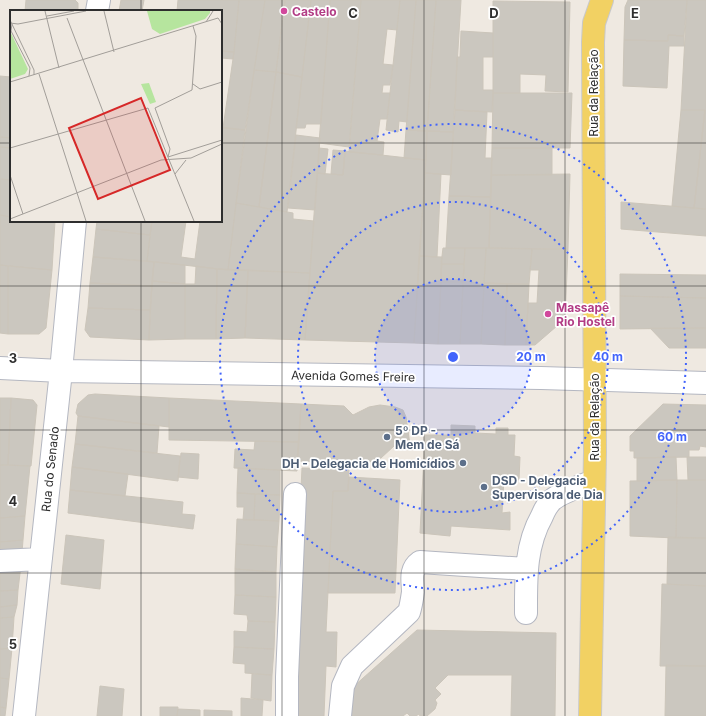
<svg xmlns="http://www.w3.org/2000/svg" width="706" height="716" font-family="Inter,sans-serif">
<rect width="100%" height="100%" fill="#efe9e1"/>
<path fill="#cbc7bf" stroke="#cbc5ba" d="M26,0H75L78,3V11H25Z
M121,0H144L142,11H119Z
M178,0H239L234,52L221,51V11H177Z
M239,0H265L245,130L223,128L234,52Z
M265,0H285L276,72L254,70Z
M285,0H311L302,77L276,72Z
M311,0H330L321,124H306L305,128H296Z
M330,0H361L349,147L319,143Z
M361,0H400L397,30L387,29L383,64L393,65L390,85H383L382,93H390L387,119H380L377,141L384,142L383,155L349,152Z
M400,0H416L407,122L399,121L398,132L386,130Z
M416,0H436L427,131L406,130Z
M436,0H461L453,132L427,131Z
M628,0H687L684,36L668,35V41L624,40L625,7Z
M687,0H706V209L694,208L705,110H681Z
M493,1L570,2L568,92L545,91L546,75L520,74V93H493Z
M461,31L493,33V57H483V90H493L492,112L455,110L457,57H460Z
M668,35L684,36V46H669L667,88L623,86L624,40L668,41Z
M221,51L234,52L233,59L221,58Z
M254,70L276,72L259,207L236,203Z
M276,72L302,77L287,212L259,207Z
M0,76L11,77V138L0,137Z
M493,93H572L570,148H492Z
M455,110L487,112L485,158H492L491,197L449,196Z
M681,110H705L694,208L672,206Z
M221,127L245,130L228,270L147,261L152,221H186L181,257L195,259L200,221H221Z
M406,130L427,131L426,160L404,158Z
M427,131L453,132L451,175L425,173Z
M296,135L320,138L315,210L288,208Z
M0,137L11,138V148L0,147Z
M0,147L11,148V180L0,179Z
M319,148L328,149L325,174L317,173Z
M492,148H552V175H491Z
M333,150L345,151L343,175L331,174Z
M345,151L426,160L414,343L305,340L317,173L343,175Z
M425,173L441,174L437,257L419,256Z
M570,174L568,249L489,248L491,175Z
M0,179L11,180V217L0,215Z
M449,196L491,197L489,248H446Z
M621,202L706,209V236L621,229Z
M236,203L293,213V219L314,221L310,273L228,270Z
M0,215L11,217V221H55L52,270L0,265Z
M97,221H152L150,235L96,229Z
M96,229L150,235L147,261L93,257Z
M443,248H465L464,264H441Z
M465,248H486L481,344H460Z
M486,248L532,249L529,284L484,283Z
M532,249H568L565,319L535,345H526L528,303H537L539,270H530Z
M419,256L442,257L438,344L414,343Z
M93,257L154,262L152,286L90,283Z
M154,262L185,265V284L152,281Z
M441,264H464L463,282H441Z
M0,265L8,266V334L0,333Z
M8,266L52,270L46,328L39,334H8Z
M196,266L217,269L216,339H185V284H195Z
M217,269L248,270L245,338L216,339Z
M248,270L310,273L305,340L245,338Z
M620,274L706,275V298L620,296Z
M152,281L185,284V339L149,340Z
M441,282H463L460,344H438Z
M90,283L152,286L150,310L88,308Z
M484,283L507,284L505,345L481,344Z
M507,284H529L526,345H505Z
M620,296L706,298V328L620,329Z
M88,308L150,310L149,340L90,337L85,330Z
M650,328H706V348H669Z
M95,394L169,398V427L78,416L76,413L78,404L88,395Z
M0,398H11L8,465H0Z
M11,398L33,400L37,405L31,466L8,465Z
M169,398L301,404L299,442L169,440Z
M301,404L344,406L353,415L369,407L380,405L395,407L403,410L406,417L410,445L394,446L381,458L361,465L340,462L297,461Z
M663,404L706,405V447L700,446L699,450H689V457L634,458V451H630V436Z
M78,416L159,426L157,453L75,444Z
M451,425L475,426V433L496,434V428H508V435H515L514,456L520,457L519,480L504,479L502,513L510,512V530L451,526L450,536L420,533L425,435H451Z
M255,441L299,442L297,471L234,468L235,449L254,450Z
M75,444L180,456L178,481L72,467Z
M181,453L199,454L198,479L178,477Z
M676,457L677,480L637,481V458Z
M687,457H706V480H688Z
M0,465L30,466L25,516L0,518Z
M72,467L128,474L125,496L70,490Z
M238,468L280,470V495L237,493Z
M302,468L349,469L348,491H333L326,632H337L336,667L326,666L324,716H290Z
M349,477L400,480L395,593H328L333,491H348Z
M677,480L676,538L630,536V481Z
M677,480H706V538H676Z
M70,490L183,502L182,514L195,515L193,529L68,513Z
M237,493L255,494L254,520H243L244,507H237Z
M255,494L280,495L279,521L254,520Z
M25,516L23,540L0,542V518Z
M237,519L279,521L277,547L236,544Z
M66,535L104,540L100,589L61,584Z
M668,537L706,538V586L667,584Z
M23,540L22,553L0,555V542Z
M236,544L277,547L276,572L235,569Z
M21,565L18,590L0,591V567Z
M235,569L276,572V597L235,595Z
M662,584L706,586V666H660Z
M18,590L17,605L0,607V591Z
M235,595L276,597L275,622L248,621L247,615L234,614Z
M17,605L14,617L0,618V607Z
M14,617L12,648L0,649V618Z
M248,621L275,622L274,649L234,647V631L247,632Z
M417,630L556,633L555,716H511L512,675H448L435,688L441,694L435,700L437,703L435,709L427,716H420L419,714L416,716H410L407,713L403,716H351L353,687Z
M234,647L274,649L272,675L245,673V664L233,663Z
M12,648L9,679L0,678V649Z
M666,665L706,666V716H665Z
M252,674L272,675L271,701L251,698Z
M0,678L9,679L6,708L0,707Z
M100,686L124,689L122,716H97Z
M241,698L263,700L262,716H241Z
M0,707L6,708L5,716H0Z
M160,707H178L177,716H160Z
M178,709L200,710V716H177Z
M204,710L232,711V716H204Z"/>
<g fill="none" stroke-linecap="round" stroke-linejoin="round">
<g stroke="#b4b7c1" stroke-width="24">
<path id="minor" d="M97,11L99,0
M0,368L61,371L541,378L706,383
M0,561L41,559
M526,613C526,579 525,546 542,516C544,511 548,504 552,500C563,491 581,486 594,481
M24,716L61,371L75,221
M287,716V677L295,494
M340,716L343,686L352,666L409,612C411,606 412,599 413,592C413,581 409,570 420,562L526,569"/>
</g>
<g stroke="#c9c9c9" stroke-width="24">
<path id="major" d="M590,716L595,452L593,42L594,23L602,0"/>
</g>
<use href="#minor" stroke="#fff" stroke-width="22"/>
<use href="#major" stroke="#f2d163" stroke-width="22"/>
</g>
<path fill="none" stroke="#2e2e2e" stroke-width="1" stroke-opacity="0.55" d="M141,0V11M282,0V716M424,0V716M565,0V716M0,143H11M221,143H706M141,221V716M0,286H706M0,430H706M0,573H706"/>
<circle cx="453" cy="357" r="78" fill="#4264fb" fill-opacity=".12"/>
<g fill="none" stroke="#4264fb" stroke-width="2" stroke-dasharray="2 4">
<circle cx="453" cy="357" r="78"/>
<circle cx="453" cy="357" r="155"/>
<circle cx="453" cy="357" r="233"/>
</g>
<g fill="#d1479c" stroke="#fff" stroke-width="1.5">
<circle cx="284" cy="11" r="4"/>
<circle cx="548" cy="314" r="4"/>
</g>
<g fill="#5c6f8a" stroke="#fff" stroke-width="1.5">
<circle cx="387" cy="437" r="4"/>
<circle cx="463" cy="463" r="4"/>
<circle cx="484" cy="487" r="4"/>
</g>
<g text-anchor="middle" dominant-baseline="central" stroke-width="3.5" stroke-linejoin="round" paint-order="stroke">
<g font-size="12" font-weight="bold" fill="#b23c85" stroke="#fff" text-anchor="start">
<text x="292" y="11">Castelo</text>
<text x="556" y="307">Massapê<tspan x="556" dy="14">Rio Hostel</tspan></text>
</g>
<g font-size="12" fill="#2e2e2e" stroke="#fff">
<text transform="translate(593 93) rotate(-90)">Rua da Relação</text>
<text transform="translate(353 376) rotate(1)">Avenida Gomes Freire</text>
<text transform="translate(594 417) rotate(-90)">Rua da Relação</text>
<text transform="translate(50 469) rotate(-84)">Rua do Senado</text>
</g>
<g font-size="12" font-weight="bold" fill="#4e5e75" stroke="#fff" text-anchor="start">
<text x="395" y="430">5º DP -<tspan x="395" dy="14">Mem de Sá</tspan></text>
<text x="455" y="463" text-anchor="end">DH - Delegacia de Homicídios</text>
<text x="492" y="480">DSD - Delegacia<tspan x="492" dy="14">Supervisora de Dia</tspan></text>
</g>
</g>
<g transform="translate(10 10)">
<rect width="212" height="212" fill="#efe9e1"/>
<path d="M137,1H200V3L195,9L150,24L142,19ZM0,21L18,59L15,64L0,69ZM139,73L146,92L140,94L131,74Z" fill="#b6e59e"/>
<path fill="none" stroke="#a29e99" stroke-width="1" d="M35,1L49,58M94,1L104,42M37,6L64,1M57,8L135,211M0,10L24,60V65M196,12L203,1M0,13L8,14L76,1M2,14L1,21L20,58L19,66M29,64L76,211M0,72L208,8L212,14M183,74L190,79L212,72M0,138L138,98L184,211M158,147L160,139L145,98L182,80L186,26L183,16M158,147L212,130M165,164L176,150M0,165L13,204M0,209L151,150L181,148L212,134"/>
<path fill="#d62828" fill-opacity="0.15" stroke="#d62828" stroke-width="2" d="M131,88L160,160L88,189L59,118Z"/>
<rect width="212" height="212" fill="none" stroke="#2e2e2e" stroke-width="2"/>
</g>
<g font-size="13" text-anchor="middle" font-weight="bold" fill="#2e2e2e" stroke="#fff" stroke-width="3.5" stroke-linejoin="round" paint-order="stroke">
<text x="353" y="18">C</text>
<text x="494" y="18">D</text>
<text x="635" y="18">E</text>
<text x="13" y="363">3</text>
<text x="13" y="506">4</text>
<text x="13" y="649">5</text>
</g>
<circle cx="453" cy="357" r="6" fill="#4264fb" stroke="#fff" stroke-width="2"/>
<g font-size="12" text-anchor="middle" font-weight="bold" fill="#4264fb" stroke="#fff" stroke-width="3.5" stroke-linejoin="round" paint-order="stroke">
<text x="531" y="361">20 m</text>
<text x="608" y="361">40 m</text>
<text x="672" y="441">60 m</text>
</g>
</svg>
